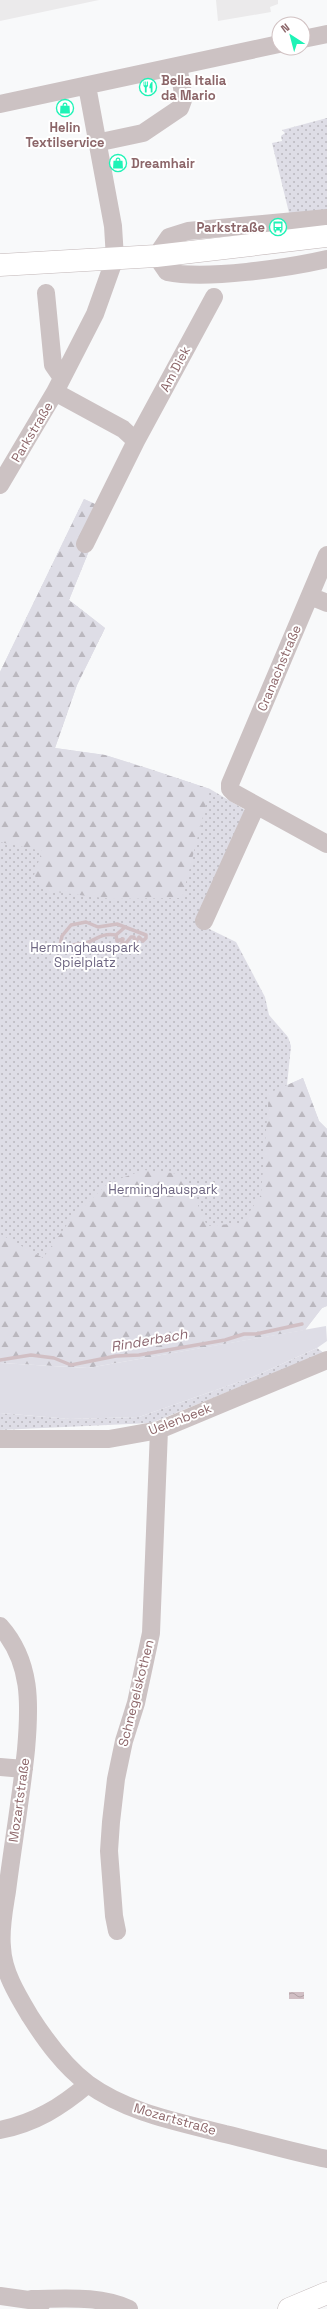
<svg xmlns="http://www.w3.org/2000/svg" width="327" height="2309" font-family="'Space Grotesk',sans-serif">
<defs>
<pattern id="grass-dots" width="8" height="8" patternUnits="userSpaceOnUse"><rect width="8" height="8" fill="#dedde6"/><path d="M2 2h.1M6 6h.1" fill="none" stroke="#bab7be" stroke-width="1.8" stroke-linecap="round"/></pattern>
<pattern id="forest-firs" width="22" height="20" patternUnits="userSpaceOnUse"><rect width="22" height="20" fill="#dedde6"/><path d="M5 1l3.5 6h-7zM16 11l3.5 6h-7z" fill="#bab7be"/></pattern>
<pattern id="water-waves" width="16" height="10" patternUnits="userSpaceOnUse"><rect width="16" height="10" fill="#d1bfc4"/><path d="M0 5q4-4 8 0t8 0" fill="none" stroke="#b09fa3"/></pattern>
</defs>
<rect width="100%" height="100%" fill="#f8f9fa"/>
<path fill="#ebeaeb" d="M0,0H99L0,21Z
M216,0H278V4L270,7L271,12L218,21Z"/>
<path fill="url(#grass-dots)" d="M327,118V212L290,217L272,143L282,141L281,136L285,133L282,130Z
M84,499L106,509L69,600L105,628L77,685L55,748L105,755L147,768L210,789L247,811L199,924L236,942L265,997L269,1015L288,1037L291,1046L287,1085L303,1078L319,1121L327,1129V1306L322,1308L305,1330L0,1363V672Z
M317,1348L324,1353L151,1423L0,1430V1413L70,1419L139,1417L253,1377Z"/>
<path fill="url(#forest-firs)" d="M84,499L106,509L69,600L105,628L77,685L55,748L105,755L210,789L182,898L111,899L48,891L34,875L42,851L0,842V672Z
M303,1078L319,1121L327,1129V1306L322,1308L305,1330L88,1368L0,1363V1234L43,1258L71,1219L108,1183L144,1170L181,1174L194,1196L207,1226L242,1223L261,1195L269,1093Z"/>
<path fill="#dedde6" d="M326,1326L327,1341L317,1348L253,1377L139,1417L70,1419L0,1413V1363L88,1368Z"/>
<path fill="url(#water-waves)" d="M289,1992H304V1999H289Z"/>
<g fill="none" stroke-linecap="round" stroke-linejoin="round">
<path stroke="#d1bfc4" stroke-width="3.5" d="M116,935L124,928
M62,949L60,945L62,936L71,925L86,922L98,927L117,924L146,935V938L143,941L139,937L135,943L134,937H131L126,943H122L123,939L117,941L116,935C100,933 98,939 86,943C78,945 71,943 64,949
M0,1360L31,1355L54,1358L71,1365L116,1356L139,1355L225,1340L244,1334H256L302,1324"/>
<g stroke="#c1b6b7" stroke-width="23">
<path id="major" d="M0,265L156,256L327,236
M289,2309L327,2293"/>
</g>
<path stroke="#ccc2c3" stroke-width="18" d="M303,39L327,34
M0,104L279,44
M96,143L143,133L180,108L183,100V93L178,66
M327,218L188,231L169,237L156,256L167,272C206,280 288,268 327,259
M46,293L53,365L62,378
M55,392L123,429L136,441
M0,485L55,392L95,314L115,258L113,226L87,86
M85,544L136,441L214,297
M327,555L230,784V789L234,793L327,844
M310,596L327,603
M204,921L256,806
M0,1439H109L159,1430L327,1360
M0,1626C32,1662 30,1705 26,1750C21,1797 13,1844 7,1891C4,1910 0,1929 2,1947C3,1972 18,1996 30,2016C46,2041 64,2066 88,2084C128,2113 179,2122 225,2134C259,2142 293,2152 327,2159
M0,1767L24,1769
M117,1931L114,1916L109,1851L111,1822L116,1779L124,1741L136,1703L151,1633L159,1430
M0,2130C35,2123 61,2107 88,2084
M0,2296L43,2302
M31,2299C63,2299 99,2295 129,2309"/>
<use href="#major" stroke="#fff" stroke-width="22"/>
</g>
<defs>
<g id="restaurant-ring" transform="scale(0.9)"><circle r="9.5" fill="#fff" stroke="#1ef3b6" stroke-width="1.5"/><path d="M-5-6h1v4h1v-4h1v4h1v-4h1v5L-1.5 .5V6h-2V.5L-5-1ZM5-6V6H3V1.5H1.5Q1.5-4 5-6Z" fill="#1ef3b6"/></g>
<g id="shop-ring" transform="scale(0.9)"><circle r="9.5" fill="#fff" stroke="#1ef3b6" stroke-width="1.5"/><path d="M-5-2.5h2.3a2.7 3.5 0 0 1 5.4 0H5L5.5 6h-11ZM-1.5-2.5h3a1.5 2.3 0 0 0-3 0Z" fill="#1ef3b6"/></g>
<g id="bus-ring" transform="scale(0.9)"><circle r="9.5" fill="#fff" stroke="#1ef3b6" stroke-width="1.5"/><path d="M-5-6H5V4H4V6H2V4H-2V6H-4V4H-5ZM-3.5-4V0h7V-4ZM-3.5 1.2v1.5H-2V1.2ZM2 1.2v1.5H3.5V1.2Z" fill="#1ef3b6"/></g>
</defs>
<g fill-rule="evenodd">
<use href="#restaurant-ring" x="148" y="87"/>
<use href="#shop-ring" x="65" y="108"/>
<use href="#shop-ring" x="118" y="163"/>
<use href="#bus-ring" x="278" y="227"/>
</g>
<g text-anchor="middle" dominant-baseline="central" stroke-width="4" stroke-linejoin="round" paint-order="stroke">
<g font-size="13" font-weight="bold" fill="#8c6669" stroke="#fff" text-anchor="start">
<text x="161" y="80">Bella Italia<tspan x="161" dy="15">da Mario</tspan></text>
<text x="65" y="127" text-anchor="middle">Helin<tspan x="65" dy="15">Textilservice</tspan></text>
<text x="131" y="163">Dreamhair</text>
<text x="265" y="227" text-anchor="end">Parkstraße</text>
</g>
<g font-size="13" fill="#8c6669" stroke="#fff">
<text transform="translate(175 369) rotate(-62)">Am Diek</text>
<text transform="translate(32 432) rotate(-59)">Parkstraße</text>
<text transform="translate(279 668) rotate(-67)">Cranachstraße</text>
<text transform="translate(180 1419) rotate(-21)">Uelenbeek</text>
<text transform="translate(136 1693) rotate(-76)">Schnegelskothen</text>
<text transform="translate(19 1800) rotate(-82)">Mozartstraße</text>
<text transform="translate(175 2119) rotate(16)">Mozartstraße</text>
</g>
<g font-size="13" fill="#6e6682" stroke="#fff">
<text x="85" y="947">Herminghauspark<tspan x="85" dy="15">Spielplatz</tspan></text>
<text x="163" y="1189">Herminghauspark</text>
</g>
<g font-size="14" font-style="italic" fill="#8d6871" stroke="#fff">
<text transform="translate(149 1340) rotate(-10)">Rinderbach</text>
</g>
</g>
<g transform="translate(291 36) rotate(324)"><circle r="19" fill="#ffffff" stroke="#d1c2c3"/>
<path d="M0-3L7 15L0 10L-7 15Z" fill="#1ef3b6"/>
<text y="-6" font-size="11" font-weight="bold" text-anchor="middle" fill="#8c6669">N</text>
</g>
</svg>
